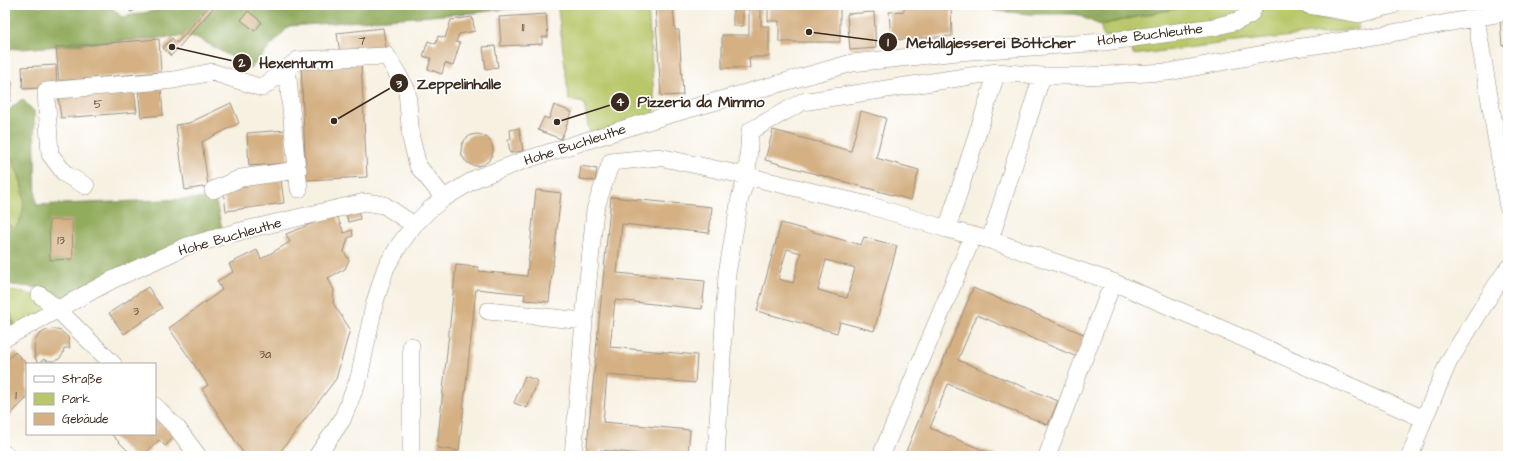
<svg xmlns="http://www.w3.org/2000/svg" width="1513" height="461" font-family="'Architects Daughter',sans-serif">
<rect width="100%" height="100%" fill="#fff"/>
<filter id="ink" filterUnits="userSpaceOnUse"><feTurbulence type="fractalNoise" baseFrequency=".025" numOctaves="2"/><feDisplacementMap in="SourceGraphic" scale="8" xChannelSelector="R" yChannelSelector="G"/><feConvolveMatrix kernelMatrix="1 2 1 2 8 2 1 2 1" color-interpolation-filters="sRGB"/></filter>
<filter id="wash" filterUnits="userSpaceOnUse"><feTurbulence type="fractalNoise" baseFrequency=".012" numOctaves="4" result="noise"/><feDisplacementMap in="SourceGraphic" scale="16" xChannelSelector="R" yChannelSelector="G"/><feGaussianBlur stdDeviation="0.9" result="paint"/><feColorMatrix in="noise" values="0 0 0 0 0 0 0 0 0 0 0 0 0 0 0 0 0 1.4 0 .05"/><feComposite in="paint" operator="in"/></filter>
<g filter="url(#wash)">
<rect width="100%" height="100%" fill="#f7f1e2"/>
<path fill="#b8c769" stroke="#7a7844" d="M574,5H648L655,115L590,136L584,103L569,100L558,9Z
M1191,5H1250L1235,18L1104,37L1100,25Z
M1258,5H1295L1317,9L1316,17L1339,21L1341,13L1357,16L1359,29L1226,43L1133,55L1132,42L1214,32Z
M5,151C21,168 33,211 14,229L5,220Z
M5,291C29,292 34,293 50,310L16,328L8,309L5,307Z"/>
<path fill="#92ac5d" stroke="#666b3e" d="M5,5H33L41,8L45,5H109L122,17L164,9L171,5H210L183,36L21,49L5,48Z
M216,5H545L472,13L289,26L251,68L196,37H187Z
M981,5H1191L1100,25L1075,14H1030L996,11Z
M22,99L34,111L36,205L215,198L223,233L67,300L47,289L5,284V220L14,229C33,210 21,168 5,151V118L9,110Z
M5,307L8,309L16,328L5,334Z"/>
<g id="blocks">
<path fill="#d4b083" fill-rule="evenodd" d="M127,5H144L131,12Z
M210,5H216L171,56L163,48L172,38L177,43Z
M655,5H673L675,30H679L683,95L661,96Z
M733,5H761V26H769V57H749L750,68H722V35H749V9H743V26H733Z
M768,5H840V42H779V21H768Z
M904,5H951L952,36L891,40L889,12L904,11Z
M248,11L262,22L255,31L241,20Z
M874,12L876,48L850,50L847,14Z
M546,14L548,37H542V44L501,46L499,17Z
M472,17L475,31L459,34L456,42L460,43L453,66L445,63L442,74L428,69L431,58L423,56L428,41L436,44L438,36L445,38L451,20Z
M1508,20V45L1502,46L1500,21Z
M383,28L386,49L340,54L337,33Z
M159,39L161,72L59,81L56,47Z
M495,46L498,67L486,69L483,47Z
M361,61L367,177L306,180L301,64Z
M56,65L57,87L23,89L22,67Z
M5,82H12L10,101H5Z
M161,86L163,115L141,117L138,88Z
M134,90L137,112L61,118L58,96Z
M231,103L239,123L202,142L208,186L185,190L176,125L189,123Z
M554,105L572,112L561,139L538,130L544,117L549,119Z
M861,111L886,118L876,158L919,170L911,200L765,160L773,130L851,151Z
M519,128L523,151L510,153L508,139H511L510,130Z
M286,130L288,163L249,166L247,133Z
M461 150a16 16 0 1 1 32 0a16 16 0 1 1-32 0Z
M581,166L597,169L595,181L579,179Z
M281,180L284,203L226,211L223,188Z
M536,190L561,193L549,302L524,300L525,294L476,289L459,451L437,448L456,265L478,267V271L527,276Z
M611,197L712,207L709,233L622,224L617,273L705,281L702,309L615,300L610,347L697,355L695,383L607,375L603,422L690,430L688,456H665L600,450L599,456H586Z
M358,210L360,219L348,222L346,213Z
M336,214L344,233L352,230L353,236L348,238L344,252L349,260L345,269L328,278L334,290L333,303L350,329L336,379L280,452L273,456H245L202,389L208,385L169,328L222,290L217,281L233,272L229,264L257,250L261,259L290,242L286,234Z
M49,220H72L73,259L50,260Z
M781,223L861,245L864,237L897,246L874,331L840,322L837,333L757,311ZM787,249L801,253L793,283L778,279ZM826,260L855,268L847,298L818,290Z
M148,287L162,308L124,334L109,313Z
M973,288L1086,335L1077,357L977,315L958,360L1058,401L1048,425L948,384L930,428L997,456H932L921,451L919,456H904Z
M53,329L61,331L68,337L70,348H64L63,354L59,359L54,361H47L44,359L38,364L35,357L34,349L36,339L40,334L47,330Z
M15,352L27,364V398L5,420V363Z
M525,376L538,381L527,408L514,403Z
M155,416L175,436L165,446L159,440L143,456H133L111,434H155Z"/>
</g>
</g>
<g filter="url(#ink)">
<use href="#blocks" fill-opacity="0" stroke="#998e80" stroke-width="1"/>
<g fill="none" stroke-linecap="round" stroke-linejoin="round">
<g stroke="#998e80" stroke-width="18">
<path id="minor" d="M1308,5L1359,14L1393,5
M1476,19L1508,207
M287,69L299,189
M86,186L65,174L50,154L46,91L174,80L212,72L262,88L298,60L387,56L407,90L411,138L418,166L444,198
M213,190L241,178L298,170
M947,229L997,72
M990,240L1042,76
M40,295L57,309L113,364
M488,311L584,321
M5,338L112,280L187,246L241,231L365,202L384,205L414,225
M155,406L177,428L198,456
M5,454L7,456
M317,456L342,420L359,378L374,305L386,267L400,244L414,225L429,210L444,198L477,178L525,160L671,114L852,63L958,52L1104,42L1214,27L1237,21L1250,15L1255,5
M411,456V346
M573,456L584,321L595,210L611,162L659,157L747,176L868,205L947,229L990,240L1113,282L1245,339L1424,419
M716,456L727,274L740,198L747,176L750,131L802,102L997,72L1042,76H1084L1169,72L1295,48L1364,38L1508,12
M881,456L973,236
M1047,456L1113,282
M1410,456L1424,419L1449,361L1497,284L1508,268"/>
</g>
<use href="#minor" stroke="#fff" stroke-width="17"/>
</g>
</g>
<g text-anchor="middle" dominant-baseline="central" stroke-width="3.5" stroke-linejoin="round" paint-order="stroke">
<g font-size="12" fill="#614c37">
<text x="523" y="27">11</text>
<text x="362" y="41">7</text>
<text x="98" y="104">5</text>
<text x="61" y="240">13</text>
<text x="136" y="311">3</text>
<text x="265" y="354">3a</text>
<text x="16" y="395">1</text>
</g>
<g font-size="14" fill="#3b2a1e" stroke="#fff">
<text transform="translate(1150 35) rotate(-7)">Hohe Buchleuthe</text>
<text transform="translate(575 145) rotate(-18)">Hohe Buchleuthe</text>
<text transform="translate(230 237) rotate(-16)">Hohe Buchleuthe</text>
</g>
</g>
<path fill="none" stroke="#3b2a1e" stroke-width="1.5" d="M809 32L888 42M172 47L242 63M334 121L399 83M557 122L620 102"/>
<g fill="#3b2a1e" stroke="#fff" stroke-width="1.5">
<circle cx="809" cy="32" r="4"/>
<circle cx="172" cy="47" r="4"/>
<circle cx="334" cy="121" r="4"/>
<circle cx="557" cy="122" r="4"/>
<circle cx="888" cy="42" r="10"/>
<circle cx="242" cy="63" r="10"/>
<circle cx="399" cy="83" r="10"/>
<circle cx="620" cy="102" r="10"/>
</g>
<g font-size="12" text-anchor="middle" font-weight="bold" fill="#fff">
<text x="888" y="46">1</text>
<text x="242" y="67">2</text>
<text x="399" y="88">3</text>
<text x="620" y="106">4</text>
</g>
<g font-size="15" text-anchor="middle" font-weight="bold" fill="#3b2a1e" stroke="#fff" stroke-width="3.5" stroke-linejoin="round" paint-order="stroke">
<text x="991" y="48">Metallgiesserei Böttcher</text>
<text x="296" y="68">Hexenturm</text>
<text x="459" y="89">Zeppelinhalle</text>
<text x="701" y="107">Pizzeria da Mimmo</text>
</g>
<rect width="1513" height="461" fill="none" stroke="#fff" stroke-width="20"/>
<rect x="26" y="363" width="130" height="72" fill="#ffffff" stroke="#b1aaa5"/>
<rect x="34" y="376" width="20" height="6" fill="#ffffff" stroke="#b1aaa5"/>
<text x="62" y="383" font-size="12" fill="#3b2a1e">Straße</text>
<rect x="34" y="393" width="20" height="12" fill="#b8c769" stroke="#b1aaa5"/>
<text x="62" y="403" font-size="12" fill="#3b2a1e">Park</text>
<rect x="34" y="413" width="20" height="12" fill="#d4b083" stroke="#b1aaa5"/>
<text x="62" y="423" font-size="12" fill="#3b2a1e">Gebäude</text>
</svg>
